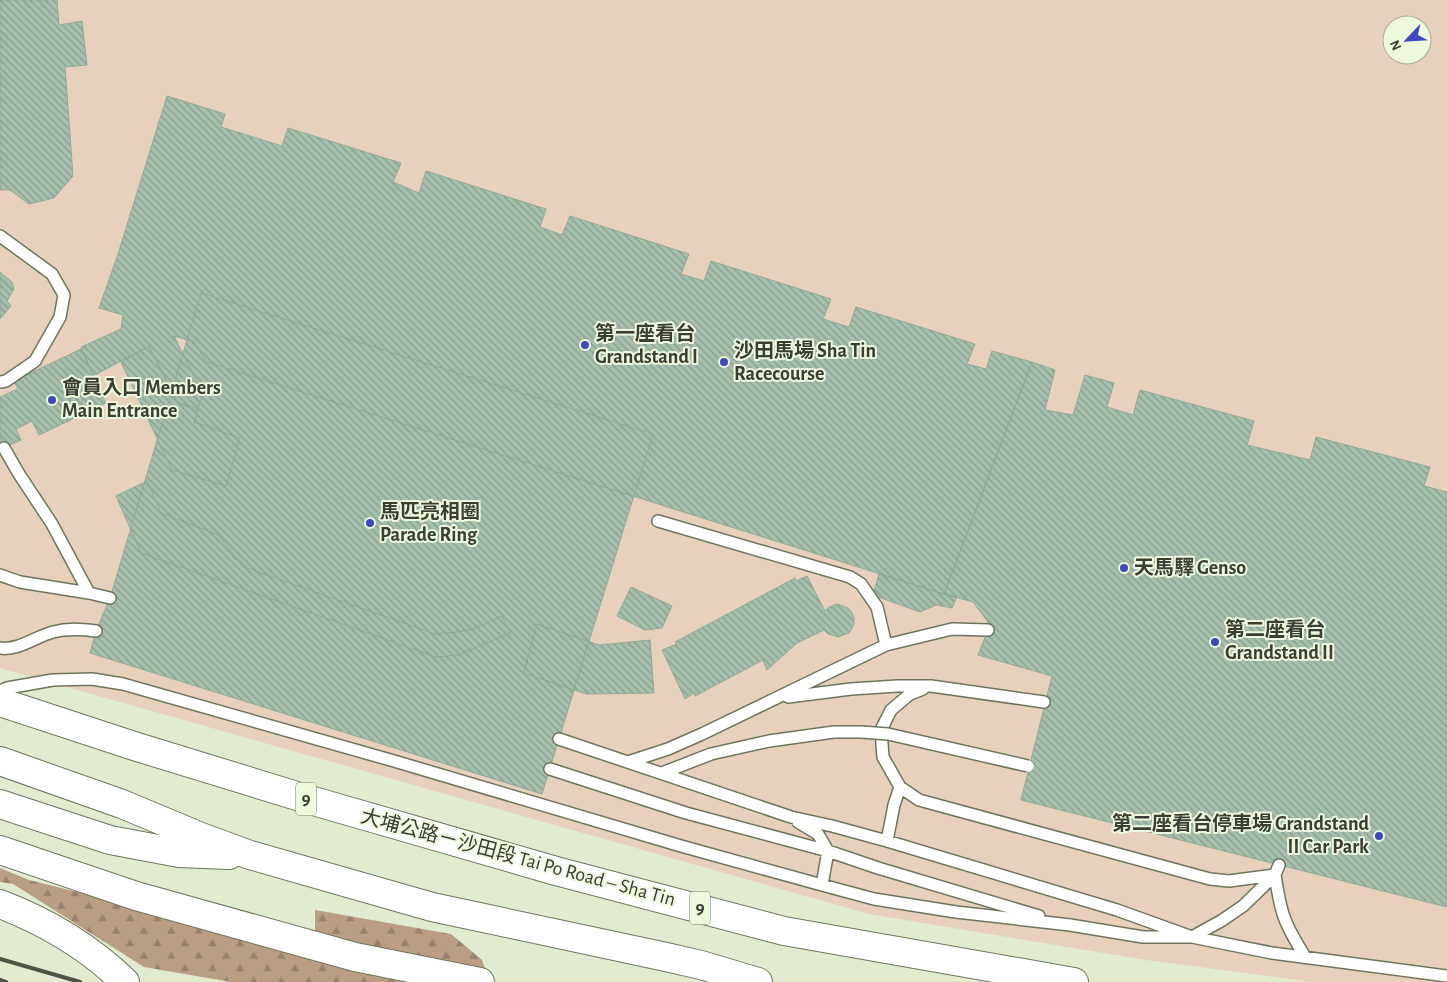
<svg xmlns="http://www.w3.org/2000/svg" width="1447" height="982" font-family="'Alegreya Sans','Noto Sans TC',sans-serif">
<defs>
<pattern id="forest-firs" width="22" height="20" patternUnits="userSpaceOnUse" patternTransform="scale(1.25)"><rect width="22" height="20" fill="#ba9e84"/><path d="M5 1l3.5 6h-7zM16 11l3.5 6h-7z" fill="#98826d"/></pattern>
<pattern id="building-back-hatch" width="6" height="6" patternUnits="userSpaceOnUse" patternTransform="scale(1.25)"><rect width="6" height="6" fill="#a6c0ad"/><path d="M-1 5l2 2M0 0l6 6M5-1l2 2" fill="none" stroke="#889d8d"/></pattern>
</defs>
<rect width="100%" height="100%" fill="#e0ebcf"/>
<path fill="url(#forest-firs)" d="M0,868L29,880L287,944L315,949V910L451,934L482,960L490,982H231L144,967L13,884L0,882Z"/>
<path fill="#e8d1bc" fill-rule="evenodd" d="M0,0H1447V982H1313L1146,960L869,914L0,668ZM1392,25H1422V55H1392Z"/>
<path fill="url(#building-back-hatch)" stroke="#90a997" d="M0,0H57L59,25L82,21L87,65L65,67L73,176L54,198L29,204L10,190H0Z
M167,96L225,114L221,127L282,146L288,128L401,163L393,182L419,193L426,171L546,209L540,227L562,235L570,216L689,254L681,274L704,281L711,261L831,299L823,319L849,327L856,307L975,344L967,364L986,369L992,351L1032,362L944,594L207,362L194,342L174,336L203,394L197,411L177,402L149,346L93,376L81,347L121,329L123,315L99,308L118,254Z
M0,272L12,282L14,289L7,301L11,306L0,319Z
M201,293L653,434L542,794L90,653L96,631L110,598Z
M149,347L178,403L199,409L194,422L240,438L226,486L172,470L121,362Z
M81,349L106,403L39,435L32,421L16,429L21,440L0,449V397L18,389L14,381Z
M1032,362L1055,370L1045,410L1073,415L1085,375L1114,383L1107,407L1133,415L1140,390L1254,421L1247,445L1310,460L1316,437L1430,467L1424,486L1447,492V907L1021,800L1052,676L978,655L988,630V622L973,602L944,594Z
M147,481L161,513L219,535L235,557L247,568L435,634L458,632L476,628L502,616L510,633L458,655L436,657L141,553L116,496Z
M879,574L944,594L957,597L952,608L936,605L920,612L873,595Z
M807,576L825,611L829,607L837,604L848,608L852,613L854,618V624L852,628L849,633L838,637L828,634L824,630L797,643L767,670L763,660L695,696L694,693L685,699L662,650L677,644L675,642L795,578L796,581Z
M631,587L672,606L662,628L645,630L617,616Z
M537,624L599,645L650,640L654,693L586,694L524,673Z"/>
<g fill="none" stroke-linecap="round" stroke-linejoin="round">
<g stroke="#6d765d" stroke-width="14">
<path id="service" d="M0,236L52,274L64,295L60,317L35,361L6,381L0,382
M4,448L19,474L52,524L89,593
M658,521L850,577L861,584L877,607L886,645
M0,575L20,582L89,593L110,598
M0,648C18,651 37,636 53,632C68,628 81,629 96,631
M0,691L7,688L53,680L92,679L123,684L394,761L681,846L822,885L874,899L956,912L1070,925L1143,937H1192L1221,921L1243,906L1275,875L1279,865
M788,697L851,689L897,686H931L1044,702
M559,739L791,817L832,826L887,841L1117,910L1192,937L1272,953L1447,976
M628,762L668,749L702,734L886,645L952,629L988,630
M550,769L686,813L828,851L878,868L1039,916
M662,773L711,754L769,741
M900,787L919,800L1210,879L1229,881L1275,875
M798,822L818,834L828,851L822,885
M887,841L894,805L900,787L883,757L881,730L891,710L910,694L923,689
M1275,875C1277,888 1279,901 1283,914C1288,930 1297,943 1305,957"/>
</g>
<g stroke="#6d765d" stroke-width="30">
<path id="tertiary" d="M0,904C47,922 89,947 125,982"/>
</g>
<g stroke="#6d765d" stroke-width="30">
<path id="motorway" d="M0,702L134,746L310,800L556,871L784,931L1074,982
M0,761L122,804L201,837L250,855L432,907L666,957L701,965L758,982
M0,804L110,840L179,853L229,855
M0,850L136,896L355,957L480,982"/>
</g>
<use href="#service" stroke="#fff" stroke-width="11"/>
<use href="#tertiary" stroke="#fff" stroke-width="28"/>
<use href="#motorway" stroke="#fff" stroke-width="28"/>
<path stroke="#4e5346" stroke-width="4" d="M0,959L80,982
M0,980L6,982"/>
<g stroke="#6d765d" stroke-width="14" stroke-linecap="butt">
<path id="service-bridge" d="M769,741L834,732H861L888,734L1028,766"/>
</g>
<use href="#service-bridge" stroke="#fff" stroke-width="11"/>
</g>
<g fill="#3d48bc" stroke="#edf8dc" stroke-width="2">
<circle cx="585" cy="345" r="5"/>
<circle cx="724" cy="362" r="5"/>
<circle cx="52" cy="400" r="5"/>
<circle cx="370" cy="523" r="5"/>
<circle cx="1124" cy="568" r="5"/>
<circle cx="1215" cy="642" r="5"/>
<circle cx="1379" cy="836" r="5"/>
</g>
<g text-anchor="middle" dominant-baseline="central" stroke-width="4" stroke-linejoin="round" paint-order="stroke">
<g fill="#edf8dc" stroke="#707666" stroke-width="1">
<rect x="296" y="782.5" width="20" height="33" rx="4"/>
<rect x="690" y="891.5" width="20" height="33" rx="4"/>
</g>
<g font-size="19" font-weight="bold" fill="#3a3e33">
<text x="306" y="799">9</text>
<text x="700" y="908">9</text>
</g>
<g font-size="20" font-weight="bold" fill="#3a3e33" stroke="#edf8dc" text-anchor="start">
<text x="595" y="334">第一座看台<tspan x="595" dy="23">Grandstand I</tspan></text>
<text x="734" y="351">沙田馬場 Sha Tin<tspan x="734" dy="23">Racecourse</tspan></text>
<text x="62" y="388">會員入口 Members<tspan x="62" dy="23">Main Entrance</tspan></text>
<text x="380" y="512">馬匹亮相圈<tspan x="380" dy="23">Parade Ring</tspan></text>
<text x="1134" y="568">天馬驛 Genso</text>
<text x="1225" y="630">第二座看台<tspan x="1225" dy="23">Grandstand II</tspan></text>
<text x="1369" y="824" text-anchor="end">第二座看台停車場 Grandstand<tspan x="1369" dy="23">II Car Park</tspan></text>
</g>
<g font-size="20" fill="#3a3e33" stroke="#edf8dc">
<text transform="translate(518 858) rotate(15)">大埔公路－沙田段 Tai Po Road – Sha Tin</text>
</g>
</g>
<g transform="translate(1407 40) rotate(245)"><circle r="24" fill="#edf8dc" stroke="#a5ae98"/>
<path d="M0-4L9 19L0 12L-9 19Z" fill="#3d48bc"/>
<text y="-8" font-size="14" font-weight="bold" text-anchor="middle" fill="#3a3e33">N</text>
</g>
</svg>
